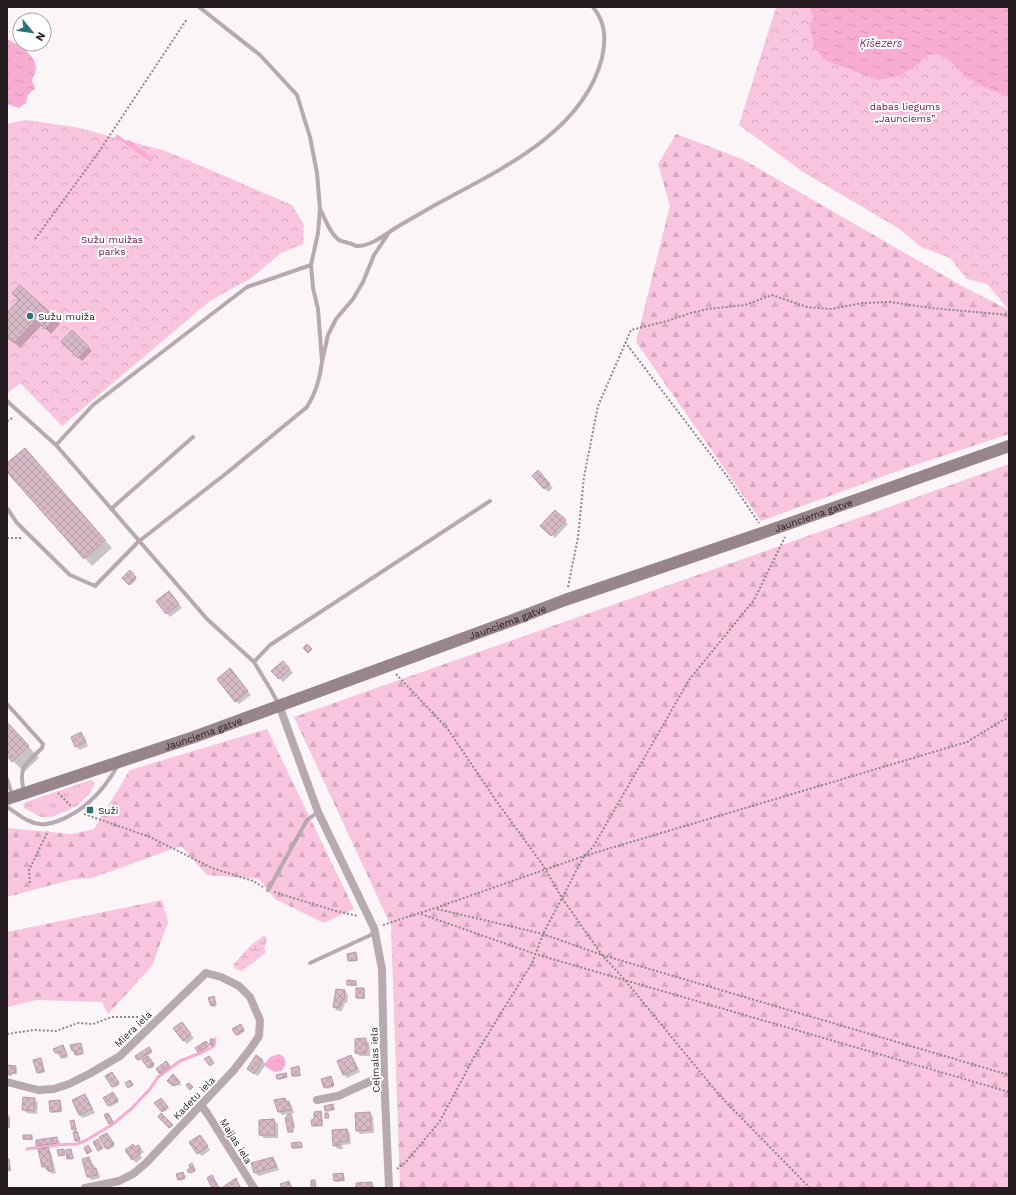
<svg xmlns="http://www.w3.org/2000/svg" width="1016" height="1195" font-family="'Work Sans',sans-serif">
<defs>
<pattern id="grass-tufts" width="24" height="20" patternUnits="userSpaceOnUse"><rect width="24" height="20" fill="#f9c4dd"/><path d="M3 7l-1-3M5 7V3M7 7l1-3M15 17l-1-3M17 17v-4M19 17l1-3" fill="none" stroke="#d5a8bd"/></pattern>
<pattern id="forest-firs" width="22" height="20" patternUnits="userSpaceOnUse"><rect width="22" height="20" fill="#f9c4dd"/><path d="M5 1l3.5 6h-7zM16 11l3.5 6h-7z" fill="#d5a8bd"/></pattern>
<pattern id="wetland-marsh" width="20" height="14" patternUnits="userSpaceOnUse"><rect width="20" height="14" fill="#f9c4dd"/><path d="M1 5h8M5 5V1M11 12h8M15 12V8" fill="none" stroke="#d5a8bd"/></pattern>
<pattern id="park-crowns" width="20" height="18" patternUnits="userSpaceOnUse"><rect width="20" height="18" fill="#f9c4dd"/><path d="M2 6a3 3 0 1 1 6 0M12 15a3 3 0 1 1 6 0" fill="none" stroke="#d5a8bd"/></pattern>
<pattern id="water-ripples" width="26" height="14" patternUnits="userSpaceOnUse"><rect width="26" height="14" fill="#f8acd1"/><path d="M2 4q2-2 4 0t4 0M15 11q2-2 4 0t4 0" fill="none" stroke="#d493b3"/></pattern>
<pattern id="building-cross-hatch" width="8" height="8" patternUnits="userSpaceOnUse"><rect width="8" height="8" fill="#d8bac7"/><path d="M0 0l8 8M0 8l8-8" fill="none" stroke="#b99fab"/></pattern>
</defs>
<rect width="100%" height="100%" fill="#fbf5f8"/>
<path fill="url(#grass-tufts)" d="M91,780L95,783L90,793L77,806L52,817H41L24,808L23,804L26,802Z"/>
<path fill="url(#forest-firs)" d="M676,134L742,159L962,286L1009,310V434L909,467L761,521L636,342L670,206L658,164Z
M1009,464V1188H400L391,926L294,717L777,547Z
M267,729L354,909L324,923L275,899L259,879L207,875L181,846L92,878L74,879L7,897V828L72,834L94,829L130,770Z
M162,900L168,922L152,966L108,1014L102,1002L36,1000L7,1007V932Z"/>
<path fill="url(#wetland-marsh)" d="M264,935L267,939L264,949L266,952L250,965L241,971L235,969L233,965L251,945L261,938Z"/>
<path fill="url(#park-crowns)" d="M776,7H1009V310L987,284L967,279L950,258L921,247L898,228L803,172L739,125Z
M26,120L75,127L166,151L292,205L304,225L303,244L281,253L250,279L211,300L62,426L20,383L8,393L7,392V124Z"/>
<path fill="url(#water-ripples)" d="M812,7H1009V96L983,87L965,76L946,57L936,54L927,55L918,64L900,76L877,80L857,72L827,61L814,48L810,26L809,25L814,17L810,10Z
M7,39L18,45H22C31,58 42,62 32,80L35,88L28,95L26,103L19,108L7,104Z
M117,134L126,141L129,140L153,158L151,162L115,137Z
M279,1054C287,1058 288,1064 281,1071L274,1072L265,1066V1064L270,1057Z"/>
<path fill="#0003" d="M20,286L60,324L51,334L42,325L20,348L7,336V315L20,301Z
M72,332L92,351L82,361L62,342Z
M32,457L112,548L92,566L7,470V465Z
M541,475L553,488L548,492L533,476Z
M555,511L568,524L555,538L542,526Z
M130,572L137,579L131,585L124,578Z
M173,596L182,608L170,617L158,602Z
M283,662L293,673L283,682L273,672Z
M233,673L251,695L239,704L236,701Z
M7,723L39,758L24,772L7,755Z
M80,733L84,737L88,746L80,750L76,747L72,737Z
M356,953L358,961L351,962L348,955Z
M356,982L357,986H349L348,984Z
M364,989L365,990V999H358L357,998Z
M345,991L348,995L347,1003H345L342,1011H337L334,1007Z
M213,997L217,1006L213,1007L211,1005Z
M242,1026L245,1031L238,1036L236,1034Z
M185,1027L194,1038L187,1044L183,1040Z
M365,1039L369,1043L370,1048V1056H360L356,1053Z
M80,1044L84,1054L77,1056L75,1052L73,1050Z
M207,1044L209,1047L200,1053L197,1048Z
M64,1048L68,1057L63,1059L60,1053L57,1054L56,1053Z
M151,1050L152,1053L147,1056L155,1066L150,1069L143,1059L139,1061L136,1057Z
M351,1056L354,1059L360,1072L347,1078L344,1075L338,1062Z
M257,1057L266,1064L258,1076L252,1072Z
M41,1059L45,1072L39,1074L38,1072Z
M166,1062L171,1068L162,1075L157,1070Z
M7,1066L15,1067L17,1068V1074H12V1076L7,1075Z
M298,1067L301,1076L295,1077L293,1076Z
M112,1073L120,1084L114,1088L106,1077Z
M286,1074L287,1078L279,1080L278,1078Z
M173,1076L181,1084L179,1086L177,1084L175,1087L168,1081Z
M330,1077L334,1087L327,1089L323,1080Z
M85,1095L88,1099L95,1113L83,1118L79,1115Z
M114,1095L119,1102L110,1107L109,1105Z
M34,1099L38,1103L37,1114L27,1113L23,1109Z
M161,1099L169,1108L164,1112L156,1103Z
M285,1099L292,1106L294,1113L290,1114L292,1117L295,1128L293,1129L294,1133H290L289,1132L287,1114L282,1115L279,1112Z
M60,1101L61,1102L62,1112L53,1113L51,1112L50,1102Z
M333,1105L335,1110L327,1112L326,1110Z
M321,1112L322,1114L323,1126L314,1127L313,1125Z
M369,1113L373,1116L374,1133L360,1134L357,1130Z
M7,1117L10,1119V1128H7Z
M274,1120L278,1124V1138H264L260,1135Z
M73,1121L77,1130L75,1131L78,1133L80,1141L78,1142L76,1141L75,1132L73,1129Z
M347,1130L350,1133L351,1144L342,1145L343,1149H338L334,1145Z
M108,1135L115,1146L108,1150L107,1148Z
M32,1136L33,1140H26L24,1138Z
M56,1138L60,1142V1146L47,1148L51,1152L56,1173L52,1174L43,1167L39,1150H42L37,1145Z
M203,1140L210,1150L202,1156L198,1153Z
M301,1144L303,1148L294,1149L293,1148Z
M138,1146L144,1152L140,1155L142,1158L136,1163L133,1159L135,1148Z
M71,1150L74,1159L70,1160L68,1158Z
M89,1158L99,1173L100,1178L92,1180L88,1177Z
M273,1158L276,1162L279,1170L259,1176L255,1173L253,1164Z
M7,1160L10,1161L11,1171L7,1172Z
M192,1164L196,1171L191,1174L190,1172L192,1169Z
M183,1173L186,1179L180,1181L179,1179Z
M343,1174L344,1176L345,1181L336,1182L334,1180Z
M236,1180L242,1188H224Z
M372,1183L375,1188H357Z"/>
<g fill="none" stroke-linecap="round" stroke-linejoin="round">
<path stroke="#f8acd1" stroke-width="3" d="M27,1149L55,1145L76,1144L85,1141L113,1124L132,1108L150,1089L158,1077L180,1061L203,1052L214,1046L215,1039"/>
</g>
<path fill="url(#building-cross-hatch)" stroke="#b79aa7" d="M20,285L56,318L45,329L36,320L14,343L7,337V313L19,300L12,293Z
M72,330L89,347L78,358L61,342Z
M25,448L105,540L84,559L7,472V463Z
M538,470L550,484L544,489L532,476Z
M555,510L566,520L551,536L540,526Z
M130,570L136,577L129,585L122,578Z
M169,591L179,604L166,614L156,601Z
M307,644L312,649L308,653L303,648Z
M283,661L290,669L279,679L271,671Z
M230,668L248,691L235,702L217,679Z
M7,722L29,746L12,762L7,756Z
M81,732L86,742L75,747L71,737Z
M356,952L357,960L348,961L347,954Z
M347,980L356,981V985H347Z
M356,988H364V998H356Z
M336,989L345,990L344,1000H342L339,1008L333,1007Z
M214,996L216,1004L211,1006L208,998Z
M182,1022L191,1034L183,1041L173,1028Z
M241,1024L244,1030L236,1035L232,1029Z
M366,1038V1044H367L366,1053H355V1039Z
M210,1039H213V1046L210,1045Z
M206,1041L209,1045L198,1052L195,1048Z
M81,1043L83,1053L75,1055L74,1050L72,1051L70,1045Z
M63,1045L67,1055L61,1058L58,1052L55,1053L53,1049Z
M149,1047L152,1051L137,1060L135,1056Z
M256,1055L263,1060L254,1074L247,1069Z
M351,1055L357,1069L343,1075L337,1061Z
M148,1056L154,1064L148,1068L142,1060Z
M209,1056L214,1063L210,1066L204,1059Z
M41,1058L44,1071L37,1073L33,1060Z
M166,1061L170,1066L160,1074L156,1069Z
M7,1065L16,1066L15,1073H11V1075L7,1074Z
M299,1066L300,1075L292,1076L291,1068Z
M112,1072L119,1083L112,1087L105,1076Z
M286,1073L287,1077L277,1079L276,1075Z
M173,1074L180,1082L177,1085L175,1084L173,1086L167,1081Z
M331,1076L334,1085L324,1088L321,1079Z
M130,1080L133,1085L128,1088L125,1083Z
M189,1083L193,1087L190,1090L186,1085Z
M113,1092L118,1100L108,1106L103,1098Z
M85,1094L92,1109L79,1115L72,1100Z
M23,1097L35,1098L34,1111L22,1110Z
M161,1098L168,1107L162,1112L154,1103Z
M285,1098L286,1102L289,1101L291,1110L278,1112L274,1100Z
M60,1100L61,1111L50,1112L49,1101Z
M333,1104L334,1109L325,1111L324,1106Z
M321,1111L322,1125L312,1126L311,1120L314,1119V1112Z
M370,1112L371,1130L356,1131L355,1113Z
M108,1113L113,1122L109,1124L104,1115Z
M161,1113L173,1125L169,1128L158,1117Z
M325,1113H328L329,1118H325Z
M291,1114L294,1127H292L293,1131L288,1132L285,1118L287,1117V1115Z
M7,1116H9V1127H7Z
M274,1119L275,1135H259V1120Z
M74,1120L76,1129L72,1130L70,1121Z
M347,1129L348,1141L339,1142L340,1145L333,1146L332,1130Z
M77,1131L80,1140L75,1141L73,1132Z
M107,1133L114,1144L106,1149L99,1137Z
M23,1135H32V1139H23Z
M200,1135L208,1146L197,1154L189,1142Z
M57,1137V1143L36,1146V1140Z
M98,1139L103,1148L98,1151L93,1142Z
M301,1142L302,1147L292,1148L291,1143Z
M133,1144L135,1147L138,1145L141,1149L138,1151L140,1154L132,1160L125,1150Z
M88,1145L92,1151L87,1154L84,1148Z
M48,1147L53,1170L48,1171L47,1166L42,1167L38,1149Z
M64,1149L65,1155L59,1156L57,1150Z
M71,1149L73,1158L67,1159L66,1150Z
M89,1157L93,1169L96,1168L97,1175L87,1177L82,1159Z
M273,1157L276,1167L254,1173L251,1163Z
M7,1159H9L10,1170H7Z
M192,1163L195,1170L189,1173L187,1170L190,1168L189,1165Z
M183,1172L185,1177L178,1180L176,1174Z
M343,1173L344,1180L334,1181L333,1174Z
M212,1175L219,1188H212L207,1178Z
M236,1178L240,1188H223V1187Z
M311,1180H315L316,1188H311Z
M289,1181L292,1188H282L280,1184Z
M372,1182V1188H356V1183Z"/>
<g fill="none" stroke-linecap="round" stroke-linejoin="round">
<path stroke="#8e868a" stroke-width="2" stroke-dasharray="2 2" stroke-linecap="butt" d="M7,128H8
M35,239L96,156L187,19
M625,342L727,476L759,523
M7,421L14,417
M7,538H21
M568,587L578,537L584,477L598,406L631,330L667,321L691,313L708,309L745,305L772,295L807,307L831,309L863,303L890,302L931,308L1009,315
M396,674L447,728L497,802L542,864L562,898L602,955L624,979L720,1096L810,1188
M58,793L72,807
M84,814L150,837L212,868L253,881L263,887
M30,883L29,870L48,831
M274,892L336,911L358,916
M437,909L543,934L602,955L1009,1075
M421,914L535,954L1009,1092
M383,925L435,908L584,856L967,742L1003,720L1009,718
M7,1034L34,1030L56,1031L78,1023L93,1024L112,1017H147
M397,1169L406,1162L440,1121L474,1057L532,963L543,934L584,856L593,847L689,680L754,600L785,537"/>
<path stroke="#b7a9af" stroke-width="4" d="M199,7L260,55L297,95L310,137L317,173L320,209
M388,234L374,255L363,282L353,299L336,319L328,335L322,362L318,309L313,288L311,265L318,233L320,209C325,218 330,234 339,240C341,241 345,242 348,243C350,243 354,245 356,246C370,247 386,234 397,227C407,221 418,215 428,209C492,173 582,136 602,58C606,39 606,23 593,7
M7,401L56,445L207,619L254,662L271,690L279,705
M56,445L93,405L247,287L311,265
M7,508L17,523L70,575L95,586L138,542L228,472L307,407C316,393 320,379 322,362
M111,509L193,437
M254,662L270,645L490,501
M7,704L43,744L42,748C25,765 18,766 24,792
M7,779L12,795
M7,807C17,813 27,823 40,824C45,825 52,823 58,821C85,811 104,790 118,765
M268,890L307,820L318,812
M310,963L375,933"/>
<path stroke="#b7a9af" stroke-width="8" d="M279,705L318,812L374,928L382,969L384,1075L389,1188
M7,1082L38,1090L54,1089L69,1084L89,1074L120,1056L206,973L221,977L239,986L250,997L260,1020L259,1036L251,1048L233,1071L146,1163L133,1174L119,1181L85,1188
M317,1100L338,1096L384,1075
M201,1105L207,1113L254,1188"/>
<path stroke="#97848d" stroke-width="12" id="s1" d="M7,799L194,737L513,620L565,600L765,532L1009,446"/>
</g>
<g fill="#2a7478" stroke="#fff" stroke-width="1.5">
<circle cx="30" cy="316" r="4"/>
<rect x="86" y="806" width="8" height="8" rx="2"/>
</g>
<g text-anchor="middle" dominant-baseline="central" stroke-width="4" stroke-linejoin="round" paint-order="stroke">
<g font-size="10" fill="#650f44" stroke="#fff">
<text x="905" y="106">dabas liegums<tspan x="905" dy="12">„Jaunciems”</tspan></text>
<text x="112" y="239">Sužu muižas<tspan x="112" dy="12">parks</tspan></text>
</g>
<g font-size="10" fill="#261b20" stroke="#fff" text-anchor="start">
<text x="38" y="316">Sužu muiža</text>
<text x="98" y="810">Suži</text>
</g>
<g font-size="10" fill="#261b20" stroke="#fff">
<text stroke="none"><textPath href="#s1" startOffset="855">Jaunciema gatve</textPath></text>
<text stroke="none"><textPath href="#s1" startOffset="531">Jaunciema gatve</textPath></text>
<text stroke="none"><textPath href="#s1" startOffset="207">Jaunciema gatve</textPath></text>
<text transform="translate(133 1029) rotate(-44)">Miera iela</text>
<text transform="translate(375 1060) rotate(-92)">Ceļmalas iela</text>
<text transform="translate(194 1098) rotate(-46)">Kadetu iela</text>
<text transform="translate(236 1141) rotate(58)">Maijas iela</text>
</g>
<g font-size="11" font-style="italic" fill="#883262" stroke="#fff">
<text x="881" y="43">Ķīšezers</text>
</g>
</g>
<rect width="1016" height="1195" fill="none" stroke="#261b20" stroke-width="16"/>
<g transform="translate(32 32) rotate(119)"><circle r="19" fill="#ffffff" stroke="#a8a4a6"/>
<path d="M0-3L7 15L0 10L-7 15Z" fill="#2a7478"/>
<text y="-6" font-size="11" font-weight="bold" text-anchor="middle" fill="#261b20">N</text>
</g>
</svg>
